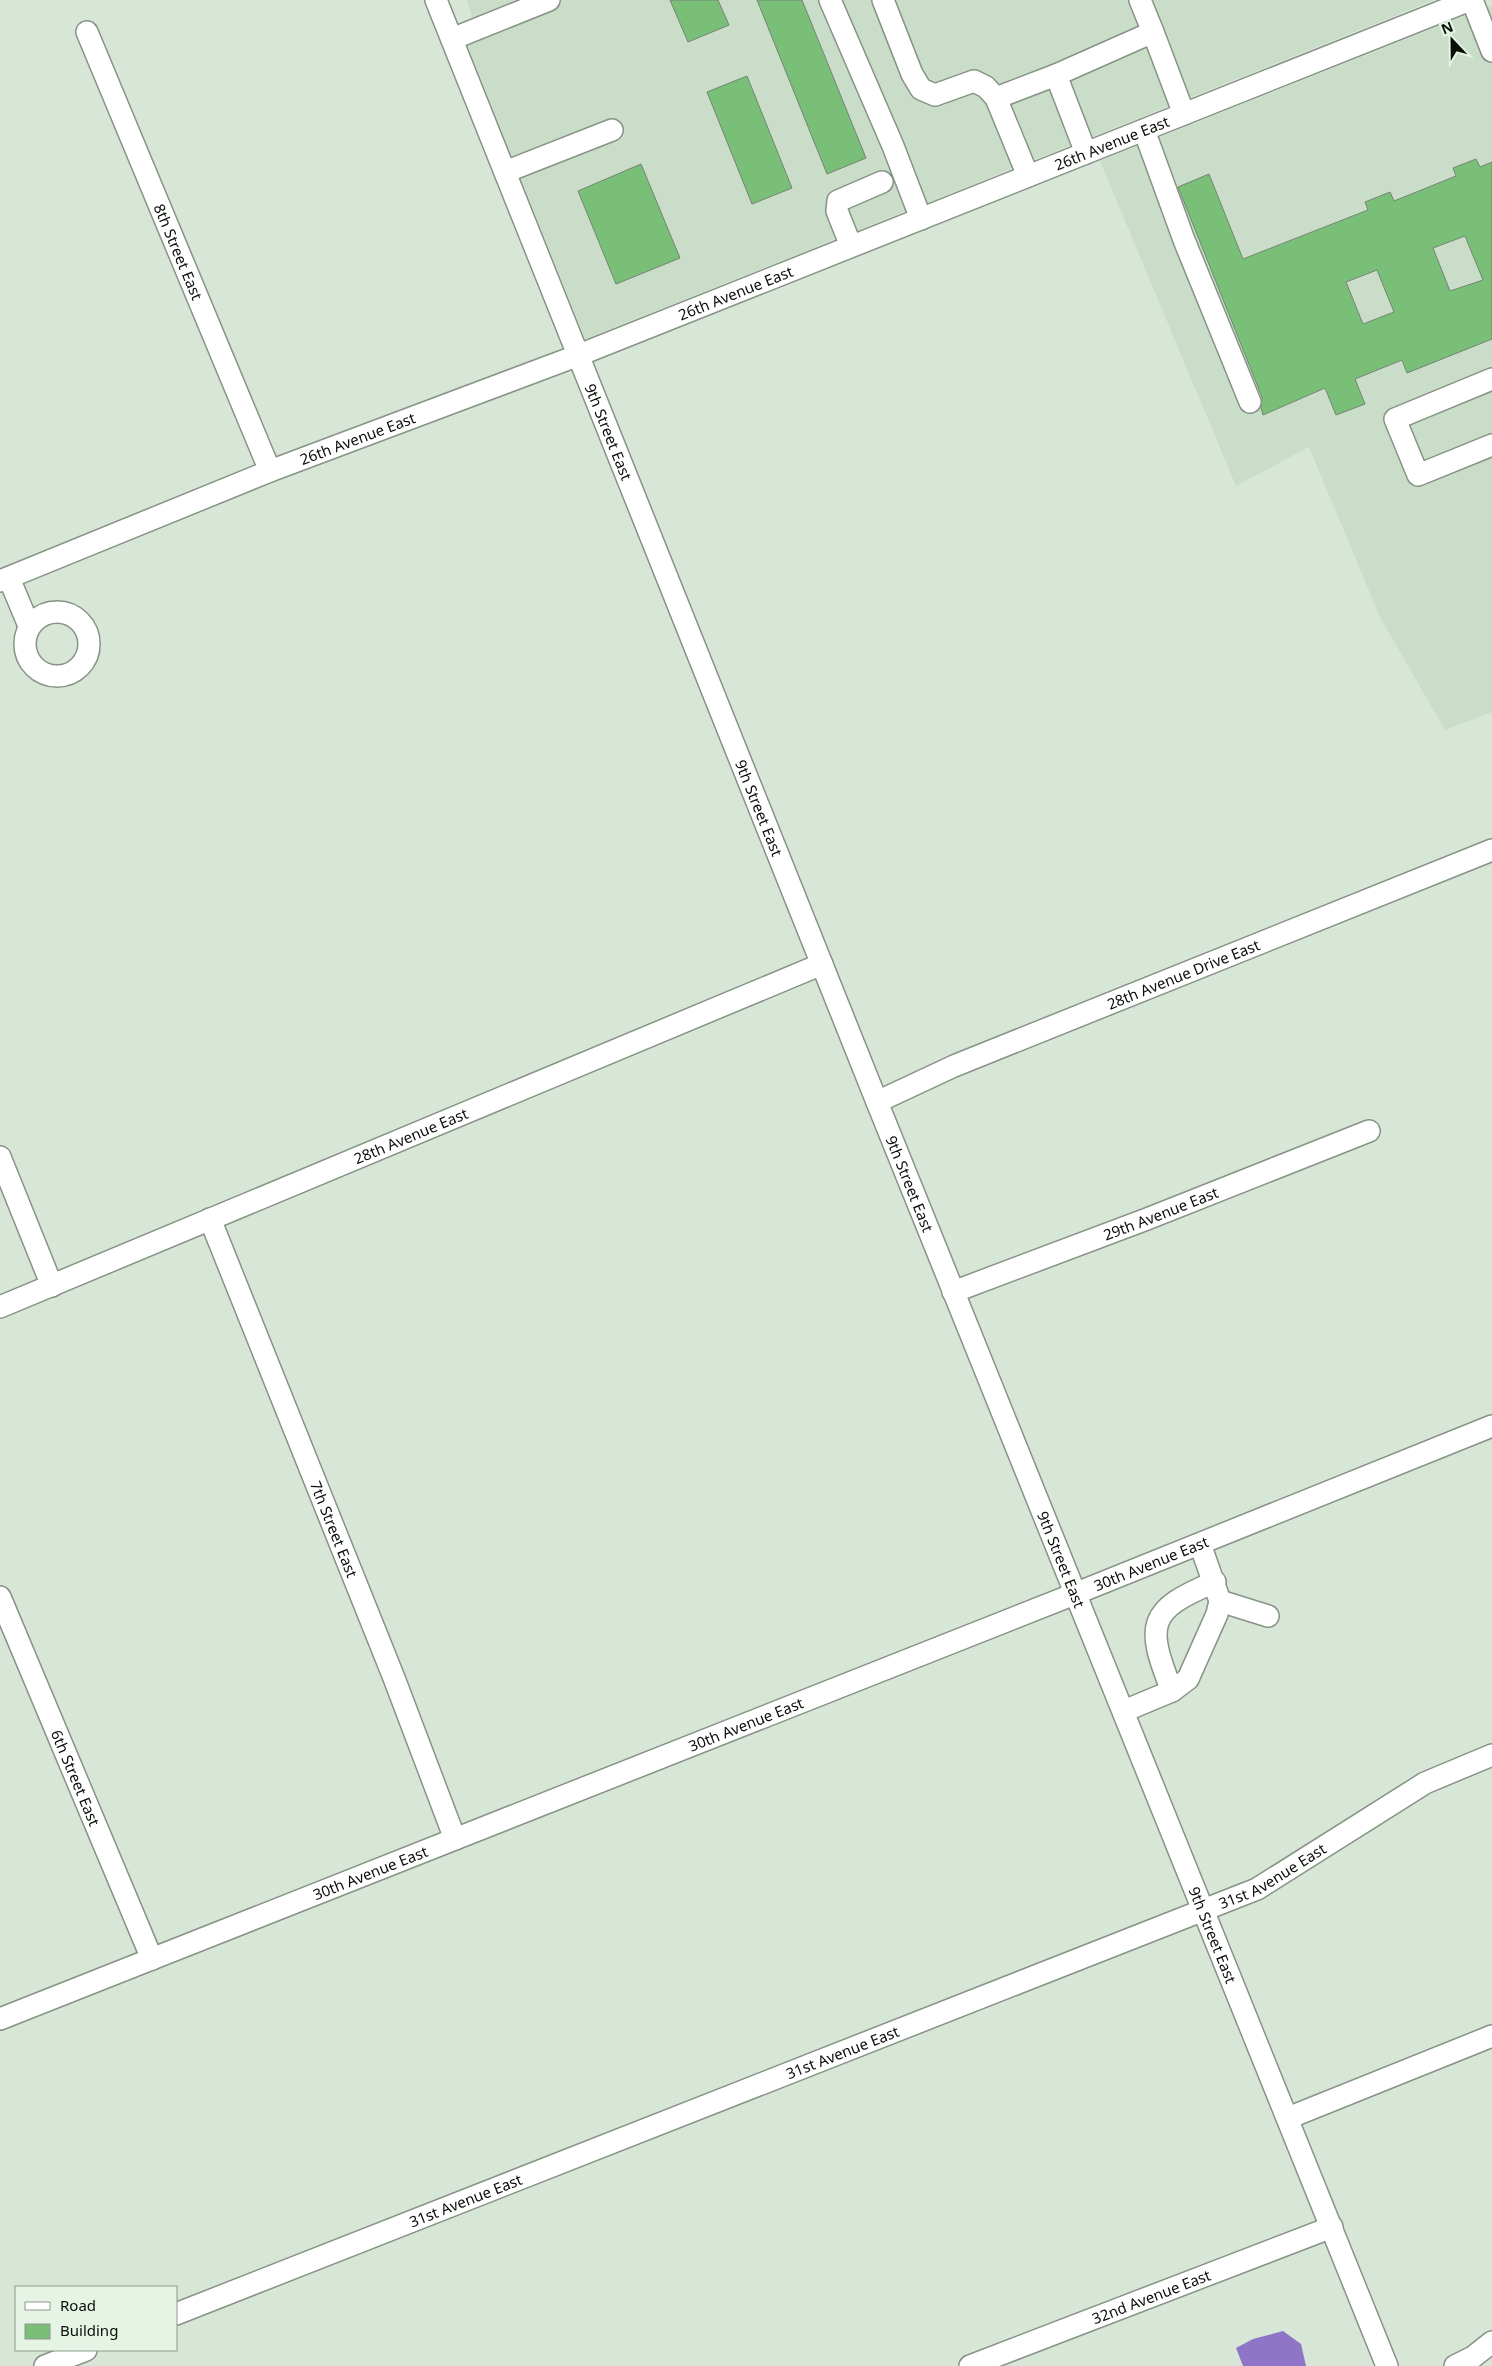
<svg xmlns="http://www.w3.org/2000/svg" width="1492" height="2366" font-family="'Noto Sans',sans-serif">
<rect width="100%" height="100%" fill="#d8e6d7"/>
<path fill="#c9ddc8" d="M467,0H1434L585,339L463,34L476,29Z
M1492,5V712L1445,730L1380,617L1309,447L1236,486L1100,161Z"/>
<path fill="#8e75c6" d="M1283,2331L1301,2344L1306,2366H1243L1236,2348L1253,2339Z"/>
<path fill="#7abf78" stroke="#758375" fill-rule="evenodd" d="M670,0H718L729,25L688,42Z
M757,0H802L866,158L827,174Z
M747,76L792,188L752,204L707,92Z
M1476,159L1480,167L1492,162V339L1407,373L1402,360L1355,379L1365,404L1336,415L1325,388L1263,415L1261,408L1262,397L1178,187L1209,174L1243,259L1368,210L1365,202L1390,192L1394,201L1456,176L1453,168ZM1465,236L1483,280L1450,291L1433,248ZM1377,270L1394,312L1363,324L1346,282Z
M641,164L680,258L616,284L578,191Z"/>
<g fill="none" stroke-linecap="round" stroke-linejoin="round">
<g stroke="#869385" stroke-width="24">
<g id="minor">
<path id="s1" d="M436,0L877,1102L1387,2366"/>
<path d="M830,0L893,146L921,219"/>
<path d="M883,0L912,74L921,89L935,95L974,81L986,87L996,98L1028,176"/>
<path d="M1140,0L1153,32"/>
<path d="M1472,0L1492,51"/>
<path id="s2" d="M87,32L270,471"/>
<path d="M452,39L549,0"/>
<path d="M996,98L1056,75"/>
<path d="M1144,130L1184,240L1250,402"/>
<path d="M1086,153L1056,75L1153,32L1184,114"/>
<path d="M505,172L612,130"/>
<path d="M851,246L837,211L838,201L882,182"/>
<path d="M1492,379L1395,419L1418,475L1492,445"/>
<path d="M9,578L29,626"/>
<path id="s3" d="M0,581L270,471L579,355L1470,0"/>
<circle cx="57" cy="644" r="32"/>
<path id="s4" d="M877,1102L954,1066L1492,850"/>
<path d="M0,1157L52,1286"/>
<path id="s5" d="M210,1219L394,1678L455,1839"/>
<path id="s6" d="M953,1292L1147,1219L1369,1131"/>
<path id="s7" d="M0,1307L822,964"/>
<path id="s8" d="M0,1597L152,1959"/>
<path d="M1220,1601L1268,1616"/>
<path d="M1172,1691C1146,1626 1146,1610 1215,1582"/>
<path d="M1124,1711L1172,1691L1188,1679L1217,1614L1220,1601L1200,1544"/>
<path id="s9" d="M0,2019L1077,1593L1492,1426"/>
<path d="M1288,2118L1492,2036"/>
<path id="s10" d="M176,2314L1257,1889L1425,1783L1492,1755"/>
<path d="M45,2366L86,2350"/>
<path id="s11" d="M970,2366L1332,2227"/>
<path d="M1455,2366L1473,2357L1492,2342"/>
</g>
</g>
<use href="#minor" stroke="#fff" stroke-width="21"/>
</g>
<g text-anchor="middle" dominant-baseline="central" stroke-width="4" stroke-linejoin="round" paint-order="stroke">
<g font-size="15" fill="#0a0e09" stroke="#e5f4e4">
<text stroke="none"><textPath href="#s3" startOffset="1195">26th Avenue East</textPath></text>
<text stroke="none"><textPath href="#s2" startOffset="238">8th Street East</textPath></text>
<text stroke="none"><textPath href="#s3" startOffset="790">26th Avenue East</textPath></text>
<text stroke="none"><textPath href="#s1" startOffset="465">9th Street East</textPath></text>
<text stroke="none"><textPath href="#s3" startOffset="385">26th Avenue East</textPath></text>
<text stroke="none"><textPath href="#s1" startOffset="870">9th Street East</textPath></text>
<text stroke="none"><textPath href="#s4" startOffset="332">28th Avenue Drive East</textPath></text>
<text stroke="none"><textPath href="#s7" startOffset="445">28th Avenue East</textPath></text>
<text stroke="none"><textPath href="#s1" startOffset="1275">9th Street East</textPath></text>
<text stroke="none"><textPath href="#s6" startOffset="222">29th Avenue East</textPath></text>
<text stroke="none"><textPath href="#s5" startOffset="334">7th Street East</textPath></text>
<text stroke="none"><textPath href="#s1" startOffset="1680">9th Street East</textPath></text>
<text stroke="none"><textPath href="#s9" startOffset="1238">30th Avenue East</textPath></text>
<text stroke="none"><textPath href="#s9" startOffset="802">30th Avenue East</textPath></text>
<text stroke="none"><textPath href="#s8" startOffset="196">6th Street East</textPath></text>
<text stroke="none"><textPath href="#s9" startOffset="398">30th Avenue East</textPath></text>
<text stroke="none"><textPath href="#s10" startOffset="1181">31st Avenue East</textPath></text>
<text stroke="none"><textPath href="#s1" startOffset="2085">9th Street East</textPath></text>
<text stroke="none"><textPath href="#s10" startOffset="716">31st Avenue East</textPath></text>
<text stroke="none"><textPath href="#s10" startOffset="311">31st Avenue East</textPath></text>
<text stroke="none"><textPath href="#s11" startOffset="194">32nd Avenue East</textPath></text>
</g>
</g>
<rect x="15" y="2286" width="162" height="65" fill="#e5f4e4" stroke="#8d988c"/>
<rect x="25" y="2302" width="25" height="8" fill="#ffffff" stroke="#8d988c"/>
<text x="60" y="2311" font-size="15" fill="#0a0e09">Road</text>
<rect x="25" y="2324" width="25" height="15" fill="#7abf78" stroke="#8d988c"/>
<text x="60" y="2336" font-size="15" fill="#0a0e09">Building</text>
<g transform="translate(1452 40) rotate(338)" stroke="#e5f4e4" stroke-width="4" paint-order="stroke">
<path d="M0-4L9 19L0 12L-9 19Z" fill="#0a0e09"/>
<text y="-8" font-size="14" font-weight="bold" text-anchor="middle" fill="#0a0e09">N</text>
</g>
</svg>
